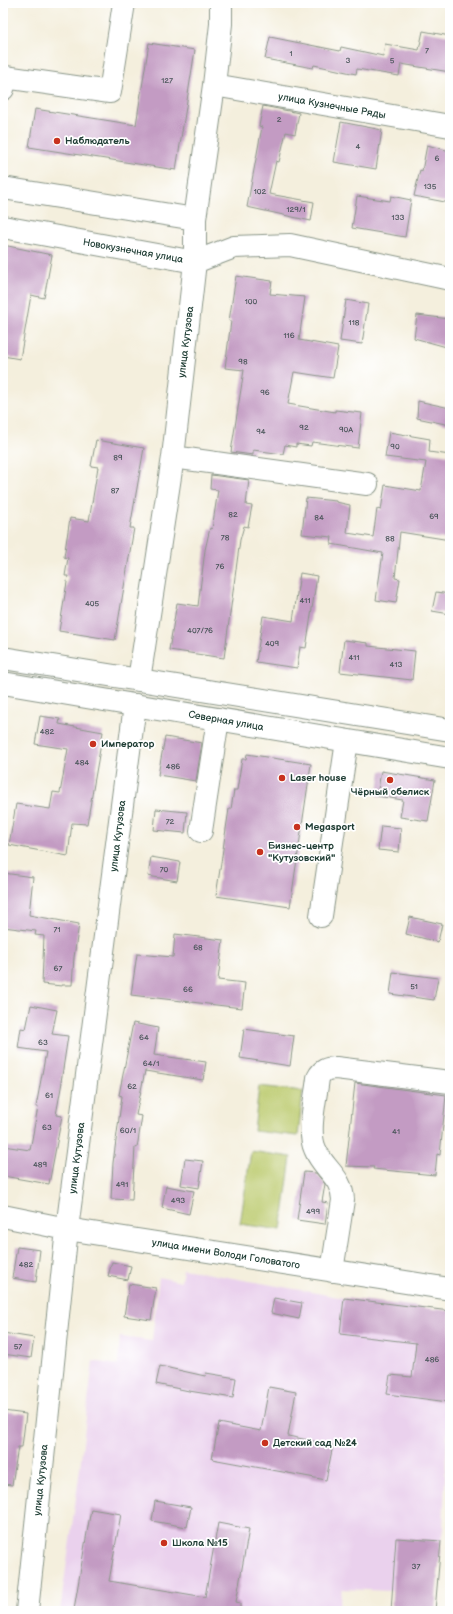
<svg xmlns="http://www.w3.org/2000/svg" width="453" height="1614" font-family="'Balsamiq Sans',sans-serif">
<rect width="100%" height="100%" fill="#fff"/>
<filter id="ink" filterUnits="userSpaceOnUse"><feTurbulence type="fractalNoise" baseFrequency=".025" numOctaves="2"/><feDisplacementMap in="SourceGraphic" scale="8" xChannelSelector="R" yChannelSelector="G"/><feConvolveMatrix kernelMatrix="1 2 1 2 8 2 1 2 1" color-interpolation-filters="sRGB"/></filter>
<filter id="wash" filterUnits="userSpaceOnUse"><feTurbulence type="fractalNoise" baseFrequency=".012" numOctaves="4" result="noise"/><feDisplacementMap in="SourceGraphic" scale="16" xChannelSelector="R" yChannelSelector="G"/><feGaussianBlur stdDeviation="0.9" result="paint"/><feColorMatrix in="noise" values="0 0 0 0 0 0 0 0 0 0 0 0 0 0 0 0 0 1.4 0 .05"/><feComposite in="paint" operator="in"/></filter>
<g filter="url(#wash)">
<rect width="100%" height="100%" fill="#f4efdd"/>
<path fill="#ead1ed" d="M183,1269L344,1298L450,1311V1383L448,1402L443,1529L441,1541L396,1538L392,1591L342,1589L338,1611H60L78,1484L93,1361L118,1365L120,1337L152,1341L159,1277L181,1282Z"/>
<path fill="#bac96b" stroke="#6c8350" d="M259,1086L303,1091L298,1136L254,1131Z
M251,1151L291,1157L281,1230L240,1224Z"/>
<g id="blocks">
<path fill="#c39bc3" d="M423,31L450,36V72L401,64L399,76L357,69L356,74L314,65L313,68L265,59L270,37L340,51L341,47L383,56L385,44L419,50Z
M149,43L195,50L176,170L29,147L35,109L136,125Z
M263,106L299,113L295,134L286,132L279,162L276,161L269,194L314,202L311,221L247,207L262,127L259,126Z
M341,122L382,130L376,169L334,162Z
M427,145L450,151V203L414,196L420,170L422,171Z
M357,196L390,201L391,196L411,200L405,237L352,228Z
M3,245L52,255L44,298L31,295L20,359L3,356Z
M236,276L272,281L270,294L305,297L299,340L338,347L333,378L294,372L288,404L335,412V410L362,413L358,448L312,442L311,446L296,444V447L285,445L283,454L253,450V455L231,452L244,370L225,368L231,321H229Z
M346,300L368,304L362,344L340,341Z
M417,315L450,319V348L414,338Z
M418,401L450,408V425L417,418Z
M389,432L430,439L429,452L450,455V540L400,532L395,578L400,579L396,603L376,600L383,553L331,544L332,537L302,534L306,498L336,501V502L350,505L347,533L373,537L377,509L381,510L385,485L421,491L426,462L385,457Z
M96,440L144,448L130,528H134L115,640L59,631L68,576H65L68,558L64,557L70,518L89,521L98,467L91,466Z
M211,475L249,480L246,505L252,506L248,527L244,526L240,540L224,658L169,650L177,603L198,606L205,550L210,528L212,529L218,490L210,489Z
M300,573L317,576L306,648L300,647L297,668L256,662L263,616L293,621Z
M436,592L450,594V614L432,611Z
M344,640L368,643V646L415,651L412,680L340,672Z
M40,716L60,719L59,724L103,732L87,824L72,823L68,856L9,845L16,804L50,809L53,792L60,793L68,749L35,744Z
M165,737L202,743L196,781L158,775Z
M247,754L311,764L290,907L216,896L229,809H231L234,790H237L242,759H246Z
M381,771L435,780L428,821L400,817L403,800L377,796Z
M156,809L187,812L185,833L154,830Z
M381,826L401,828L399,852L378,850Z
M151,857L180,862L177,881L148,876Z
M3,873L33,877L29,915L79,924L74,957L72,985H62V986L42,984L44,936L35,935L36,931L3,927Z
M410,917L442,924L438,942L406,934Z
M175,934L223,940L218,980L245,983L242,1008L131,995L137,954L173,957Z
M393,972L438,978L434,1000L390,994Z
M31,1005L57,1010L52,1034L68,1036L61,1082H62L56,1115L62,1116L49,1184L3,1176V1146L30,1150L38,1107H36L46,1052L18,1048L21,1028L26,1029Z
M133,1023L158,1028L154,1055L206,1062L203,1080L145,1071L136,1115L142,1116L137,1148L135,1147L132,1200L111,1199L113,1163L122,1096L119,1095Z
M244,1029L294,1036L290,1066L240,1058Z
M355,1083L446,1095L440,1155L437,1154L435,1175L373,1169L374,1167L346,1166Z
M185,1159L203,1161L199,1188L181,1185Z
M304,1172L316,1173L325,1184L322,1202L328,1203L325,1224L297,1220Z
M166,1186L194,1191L189,1214L162,1208Z
M17,1247L40,1250L36,1282L12,1278Z
M112,1262L131,1266L128,1280L108,1276Z
M129,1284L156,1288L151,1320L124,1316Z
M274,1298L302,1303L299,1319L271,1313Z
M344,1298L450,1311V1383L448,1402L387,1394L390,1375L412,1377L416,1343L340,1334Z
M3,1333L34,1338L31,1358L3,1354Z
M160,1366L205,1376L206,1373L236,1378L233,1398L189,1391L156,1384Z
M269,1387L296,1392L288,1436L333,1445L326,1480L212,1459L219,1423L261,1431Z
M3,1411L26,1414L22,1447H18L12,1485L3,1484Z
M155,1501L191,1507L187,1527L152,1521Z
M91,1509L121,1514L109,1581L205,1597L218,1523L249,1529L236,1602L240,1603V1611H84L74,1609Z
M396,1538L441,1541L435,1611H391Z"/>
</g>
</g>
<g filter="url(#ink)">
<use href="#blocks" fill-opacity="0" stroke="#8a9688" stroke-width="1"/>
<g fill="none" stroke-linecap="round" stroke-linejoin="round">
<g stroke="#8a9688" stroke-width="24">
<path id="minor" d="M214,85L450,126
M3,89L5,77L110,92L124,3
M3,188L195,219
M3,227L195,262L234,247L290,245L450,279
M173,457L367,484
M139,680L173,457L195,262V219L214,85L221,24V3
M201,831L218,719
M321,916L347,741
M3,1216L67,1229L450,1289
M332,1271L343,1200C342,1176 323,1169 315,1149C307,1131 316,1098 318,1078C322,1070 327,1068 336,1068L450,1082
M27,1611L67,1229L135,705"/>
</g>
<g stroke="#8a9688" stroke-width="24">
<path id="major" d="M3,658L450,730
M3,683L450,758"/>
</g>
<use href="#minor" stroke="#fff" stroke-width="22"/>
<use href="#major" stroke="#fff" stroke-width="22"/>
</g>
</g>
<g fill="#c8321e" stroke="#fff" stroke-width="1.5">
<circle cx="57" cy="141" r="4"/>
<circle cx="93" cy="744" r="4"/>
<circle cx="282" cy="778" r="4"/>
<circle cx="390" cy="780" r="4"/>
<circle cx="297" cy="827" r="4"/>
<circle cx="260" cy="852" r="4"/>
<circle cx="265" cy="1443" r="4"/>
<circle cx="164" cy="1543" r="4"/>
</g>
<g text-anchor="middle" dominant-baseline="central" stroke-width="3.5" stroke-linejoin="round" paint-order="stroke">
<g font-size="8" fill="#485458">
<text x="427" y="50">7</text>
<text x="291" y="53">1</text>
<text x="348" y="60">3</text>
<text x="392" y="60">5</text>
<text x="167" y="80">127</text>
<text x="279" y="119">2</text>
<text x="358" y="146">4</text>
<text x="437" y="158">6</text>
<text x="430" y="186">135</text>
<text x="260" y="191">102</text>
<text x="296" y="209">129/1</text>
<text x="398" y="217">133</text>
<text x="251" y="301">100</text>
<text x="354" y="322">118</text>
<text x="289" y="335">116</text>
<text x="243" y="361">98</text>
<text x="265" y="392">96</text>
<text x="304" y="427">92</text>
<text x="346" y="429">90А</text>
<text x="261" y="431">94</text>
<text x="395" y="446">90</text>
<text x="118" y="457">89</text>
<text x="115" y="490">87</text>
<text x="233" y="514">82</text>
<text x="434" y="516">69</text>
<text x="319" y="517">84</text>
<text x="225" y="537">78</text>
<text x="390" y="538">88</text>
<text x="220" y="566">76</text>
<text x="305" y="600">411</text>
<text x="92" y="603">405</text>
<text x="200" y="630">407/76</text>
<text x="272" y="643">409</text>
<text x="354" y="657">411</text>
<text x="396" y="664">413</text>
<text x="47" y="731">482</text>
<text x="82" y="762">484</text>
<text x="173" y="766">486</text>
<text x="170" y="821">72</text>
<text x="164" y="869">70</text>
<text x="57" y="929">71</text>
<text x="198" y="947">68</text>
<text x="58" y="968">67</text>
<text x="414" y="986">51</text>
<text x="188" y="989">66</text>
<text x="144" y="1037">64</text>
<text x="43" y="1042">63</text>
<text x="151" y="1063">64/1</text>
<text x="132" y="1086">62</text>
<text x="49" y="1095">61</text>
<text x="47" y="1127">63</text>
<text x="128" y="1130">60/1</text>
<text x="396" y="1131">41</text>
<text x="40" y="1164">489</text>
<text x="122" y="1184">491</text>
<text x="178" y="1200">493</text>
<text x="313" y="1211">499</text>
<text x="26" y="1264">482</text>
<text x="18" y="1346">57</text>
<text x="432" y="1359">486</text>
<text x="416" y="1566">37</text>
</g>
<g font-size="10" fill="#1f3d34" stroke="#fff">
<text transform="translate(332 106) rotate(10)">улица Кузнечные Ряды</text>
<text transform="translate(133 251) rotate(10)">Новокузнечная улица</text>
<text transform="translate(186 342) rotate(-83)">улица Кутузова</text>
<text transform="translate(226 721) rotate(10)">Северная улица</text>
<text transform="translate(118 836) rotate(-83)">улица Кутузова</text>
<text transform="translate(77 1158) rotate(-83)">улица Кутузова</text>
<text transform="translate(226 1254) rotate(9)">улица имени Володи Головатого</text>
<text transform="translate(41 1480) rotate(-84)">улица Кутузова</text>
</g>
<g font-size="10" font-weight="bold" fill="#1f3d34" stroke="#fff" text-anchor="start">
<text x="65" y="141">Наблюдатель</text>
<text x="101" y="744">Император</text>
<text x="290" y="778">Laser house</text>
<text x="390" y="792" text-anchor="middle">Чёрный обелиск</text>
<text x="305" y="827">Megasport</text>
<text x="268" y="846">Бизнес-центр<tspan x="268" dy="12">"Кутузовский"</tspan></text>
<text x="273" y="1443">Детский сад №24</text>
<text x="172" y="1543">Школа №15</text>
</g>
</g>
<rect width="453" height="1614" fill="none" stroke="#fff" stroke-width="16"/>
</svg>
